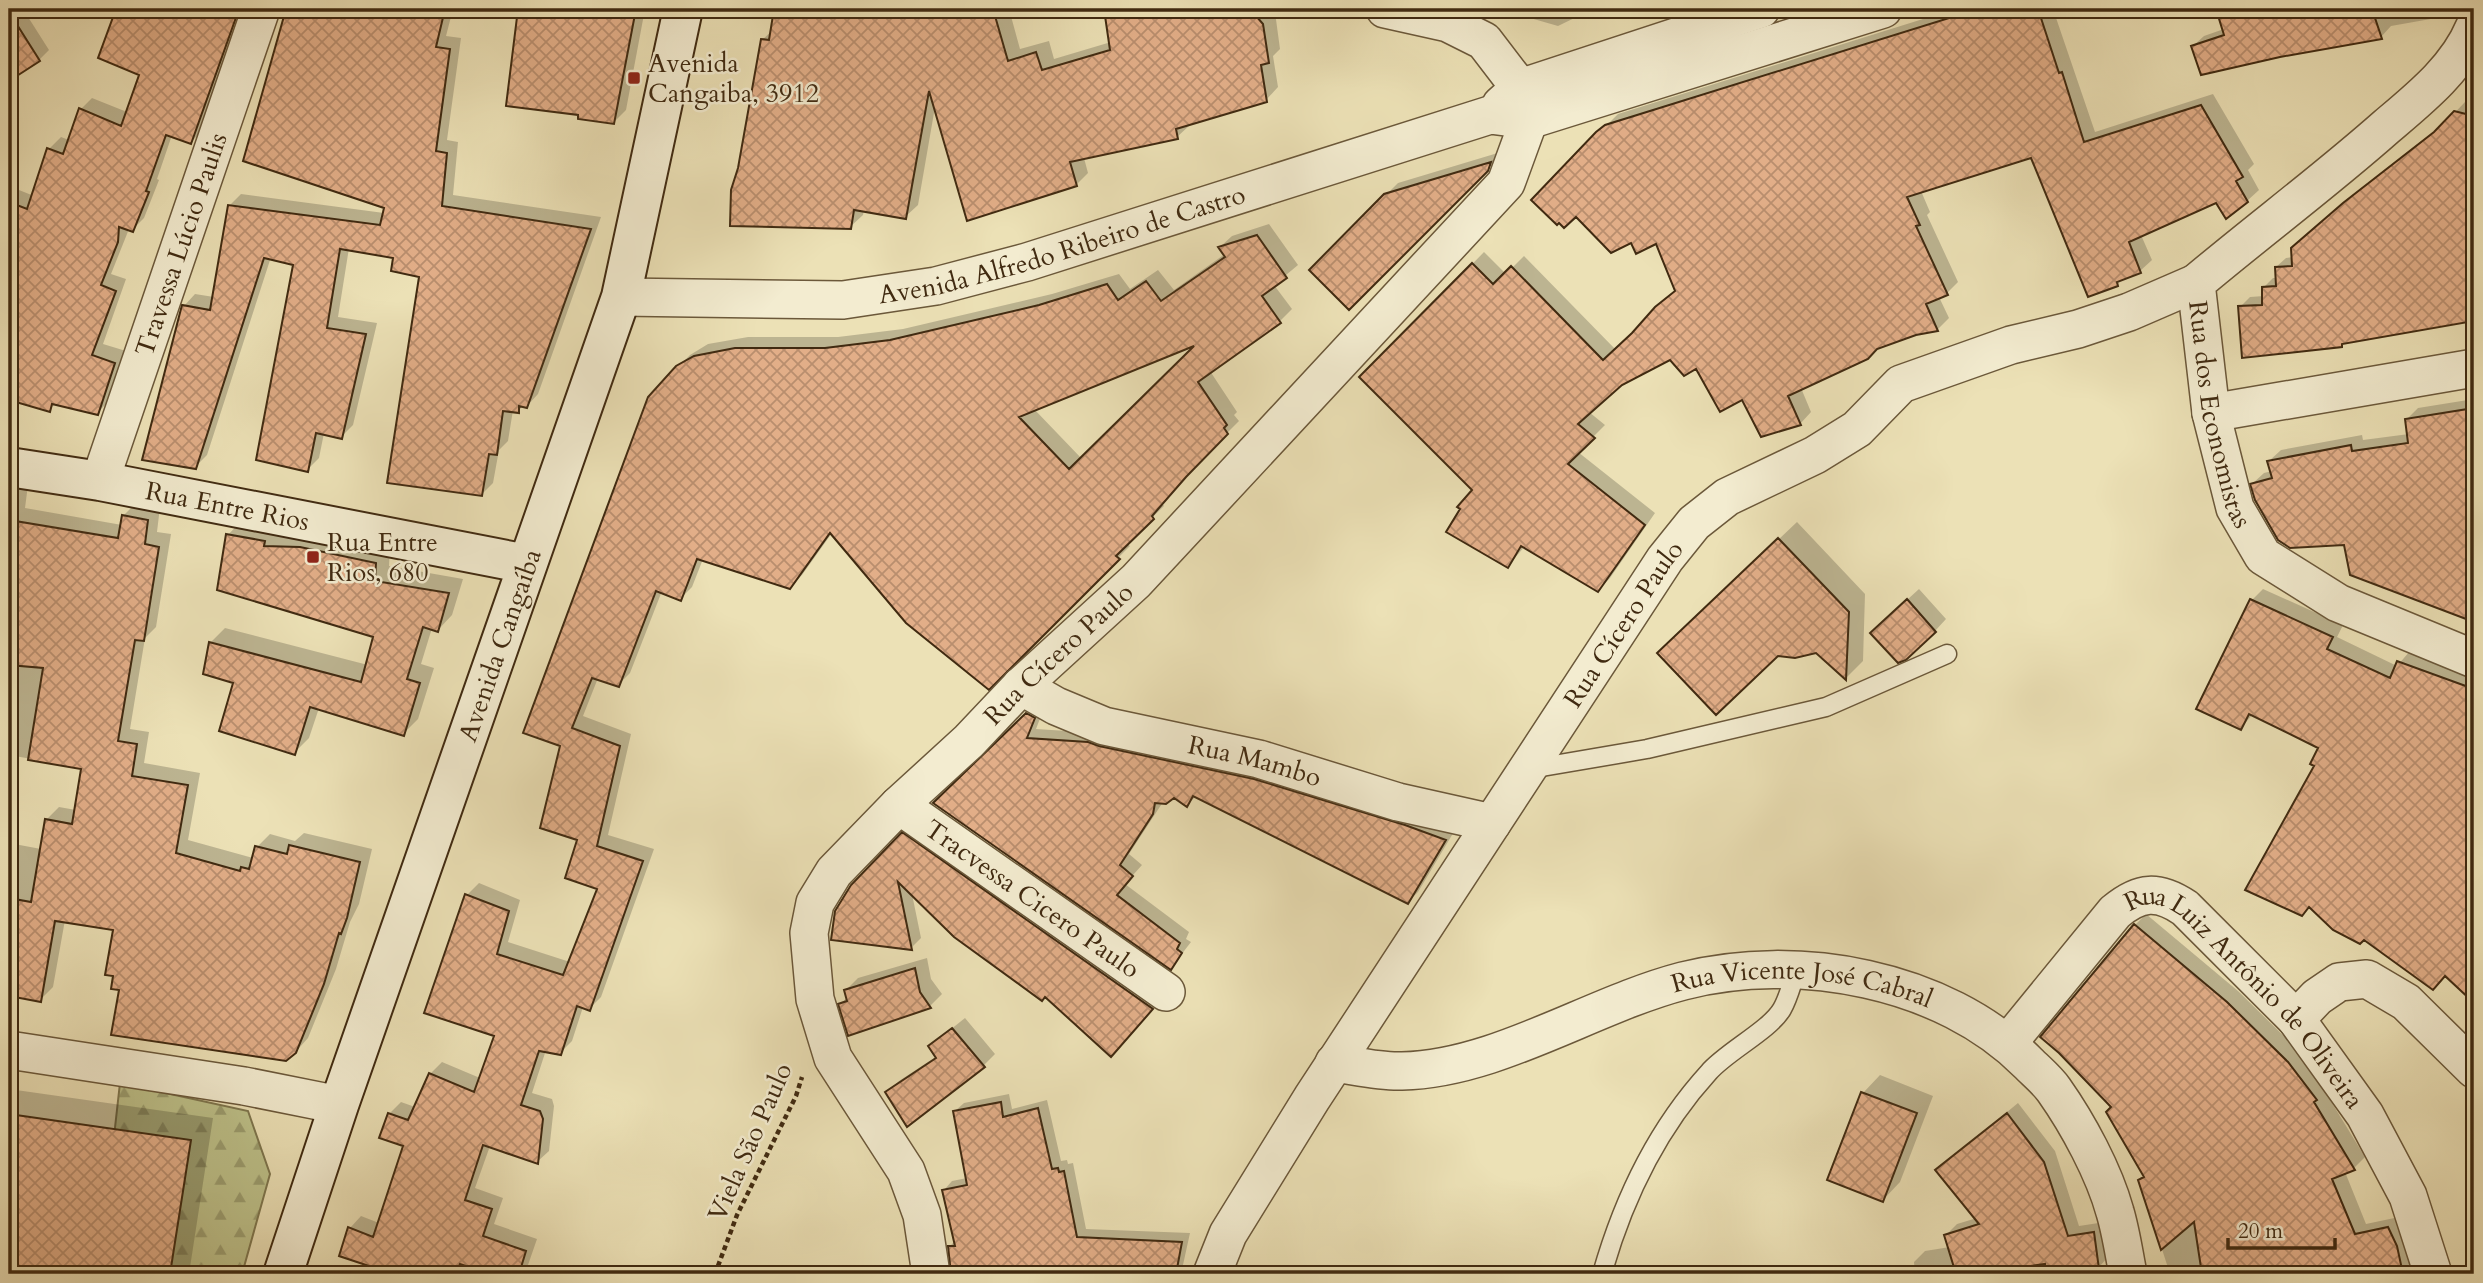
<svg xmlns="http://www.w3.org/2000/svg" width="2483" height="1283" font-family="Cardo,serif">
<defs>
<pattern id="forest-firs" width="22" height="20" patternUnits="userSpaceOnUse" patternTransform="scale(1.75)"><rect width="22" height="20" fill="#bdc18a"/><path d="M5 1l3.5 6h-7zM16 11l3.5 6h-7z" fill="#9b9d6f"/></pattern>
<pattern id="building-cross-hatch" width="8" height="8" patternUnits="userSpaceOnUse" patternTransform="scale(1.75)"><rect width="8" height="8" fill="#e2ae88"/><path d="M0 0l8 8M0 8l8-8" fill="none" stroke="#b98e6e"/></pattern>
</defs>
<rect width="100%" height="100%" fill="#ece1b6"/>
<filter id="stains"><feTurbulence type="fractalNoise" baseFrequency=".00286" numOctaves="4"/><feColorMatrix values="0 0 0 0 .2 0 0 0 0 .09 0 0 0 0 .02 0 0 0 .5 -.17"/></filter>
<radialGradient id="worn" r=".72"><stop offset=".6" stop-color="#630" stop-opacity="0"/><stop offset="1" stop-color="#630" stop-opacity=".3"/></radialGradient>
<path fill="url(#forest-firs)" stroke="#7e764e" stroke-width="2" d="M120,1083L248,1111L270,1174L242,1274H113L103,1235Z"/>
<path fill="#0003" fill-rule="evenodd" d="M9,9H23L49,50L39,60L9,79Z
M118,9H246L203,130L191,142L172,135L157,179L159,180L144,218L132,230L129,229L111,274L126,279L103,344L126,351L109,401L97,413L56,403L49,410L9,398V186L34,196L49,149L61,137L69,140L81,109L92,98L127,112L141,74L100,57Z
M288,9H453L446,36L461,38L447,140L458,142L453,195L601,217L538,394L527,406L524,405L518,411L513,410L508,441L499,450L493,483L482,494L421,275L395,256L349,248L338,317L377,323L353,425L341,437L324,433L319,458L307,470L295,264L271,257L207,455L195,467L184,306L195,294L214,297L229,206L241,194L384,213L386,207L246,160Z
M520,9H645L626,110L614,122L580,113L508,104Z
M776,9H1009L1020,49L1049,41L1054,59L1111,42L1105,9H1272L1275,12L1280,49L1273,56L1278,87L1266,100L1190,125L1177,137L1084,158L1088,173L1076,185L935,107L918,205L905,217L864,210L863,215L850,227L740,168L762,40L773,30Z
M1499,9H1593L1558,26Z
M1955,9H2053L2095,132L2213,94L2254,164L2248,170L2259,190L2247,201L2217,200L2141,235L2152,260L2140,271L2123,278L2117,284L2032,156L1921,191L1930,212L1927,215L1958,282L1947,293L1939,297L1949,318L1937,330L1916,333L1878,346L1801,388L1811,412L1800,424L1743,398L1697,367L1670,358L1621,383L1589,412L1605,425L1578,452L1655,513L1610,578L1598,590L1525,546L1508,566L1475,490L1362,377L1484,252L1506,274L1524,256L1616,350L1676,290L1606,126L1618,114Z
M2218,9H2451L2442,17L2391,26L2381,37L2279,55L2193,46L2204,36L2224,29Z
M2474,93V153L2461,167L2474,165V320L2345,342L2342,345L2240,307L2250,297L2264,296L2263,288L2273,278H2277L2276,267L2286,258L2293,257L2443,125L2465,102L2468,103Z
M1501,152L1500,157L1349,307L1311,270L1398,183Z
M1269,224L1298,265L1274,285L1292,309L1280,321L1210,371L1237,412L1234,415L1239,421L1197,463L1162,503L1164,506L1126,543L1130,546L988,687L832,533L802,575L790,587L703,559L692,587L680,599L662,591L630,673L618,685L598,678L583,716L631,734L608,835L654,849L601,997L589,1009L583,1007L572,1041L560,1053L546,1050L532,1093L552,1099L554,1106L549,1151L537,1162L490,1146L475,1188L503,1198L494,1224L537,1239L528,1265L520,1274H496L466,1264L463,1274H399L341,1255L350,1228L361,1216L379,1223L405,1145L389,1114L401,1102L415,1107L430,1074L442,1062L480,1078L496,1035L467,895L479,883L520,900L508,942L570,962L600,888L579,839L542,827L677,368L690,355L708,344L748,337H838L903,329L1052,294L1119,274L1130,289L1158,270L1174,290L1225,254L1220,247L1232,236ZM1201,341L1082,459L1034,409Z
M2474,399V601L2346,543L2252,484L2264,473L2272,471L2269,461L2281,450L2362,435L2363,440L2409,434L2407,419L2418,408Z
M9,482L28,485L25,508L122,525L123,516L136,503L160,507L157,532L171,534L156,627L145,638L130,729L149,732L144,763L200,773L188,840L253,858L257,847L270,834L295,841L304,833L372,849L359,904L350,922L336,969L308,1038L291,1057L121,989L115,929L65,920L53,987L40,1000L9,994V843L41,849L46,820L59,807L76,810L83,768L9,755Z
M242,520L390,548L389,566L463,579L452,615L438,630L432,628L421,664L434,668L418,719L403,734L319,708L309,738L294,753L236,682L210,643L225,628L368,665L376,636L228,535Z
M1797,522L1865,594L1863,661L1846,678L1816,651L1677,636Z
M1919,589L1946,619L1935,631L1884,621Z
M2263,589L2343,625L2337,637L2397,666L2410,651L2474,674V1001L2446,975L2316,765L2320,747L2253,714L2241,728L2252,600Z
M1037,704L1044,708L1036,729L1098,733L1455,830L1418,892L1408,902L1196,796L1187,805L1174,795L1163,802L1129,854L1142,865L1125,884L1189,932L1186,939L1191,942L1171,968L935,803Z
M913,823L1162,998L1121,1045L1045,995L912,894L921,938L911,948L852,886Z
M2146,914L2238,991L2299,1051L2327,1088L2324,1090L2365,1157L2354,1168L2345,1172L2366,1224L2399,1217L2414,1264L2404,1274H2170L2140,1181L2145,1175L2113,1107L2135,925Z
M927,958L931,979L942,994L930,1006L849,1033L840,1004L848,997L846,990L858,978Z
M965,1018L995,1054L984,1065L887,1092L899,1081L937,1056L930,1046Z
M1880,1075L1933,1096L1900,1182L1883,1200L1863,1093Z
M9,1089L213,1118L189,1274H9Z
M1009,1094L1012,1109L1047,1100L1061,1161L1067,1160L1068,1164L1073,1163L1086,1229L1190,1233L1181,1274H953L950,1246L955,1241L944,1190L952,1181L967,1178L955,1111L964,1103Z
M2018,1103L2055,1151L2079,1226L2105,1222L2109,1256L2099,1267H2096L2095,1274H1915L1914,1262L1925,1251L1950,1247L1946,1235L1957,1224L1977,1218L1937,1170Z"/>
<path fill="url(#building-cross-hatch)" stroke="#402a11" stroke-width="2" fill-rule="evenodd" d="M116,9H239L191,144L166,135L146,191L149,192L133,232L119,227L118,242L101,285L116,291L92,355L115,363L98,415L52,404L50,412L9,400V202L27,209L47,148L63,154L79,108L121,126L139,75L98,58Z
M286,9H445L436,47L450,49L436,151L447,153L442,206L591,229L527,408L519,406V413L503,411L497,455L489,454L482,496L387,483L419,277L391,271L393,258L340,249L327,328L366,334L342,439L316,433L308,472L256,460L293,265L264,258L196,469L142,460L182,305L210,310L228,205L380,225L384,208L243,161Z
M518,9H636L614,124L578,119V115L506,106Z
M774,9H993L1008,61L1036,52L1042,70L1110,50L1104,9H1250L1263,24L1269,63L1261,65L1267,102L1176,129L1178,139L1070,162L1077,186L967,221L929,91L906,219L854,210L851,229L730,226L731,190L738,168L761,39L769,40Z
M1978,9H2038L2059,73L2062,72L2084,142L2201,105L2243,177L2236,181L2248,202L2226,219L2216,203L2129,242L2141,273L2117,282L2118,286L2088,297L2031,158L1907,197L1920,225L1916,226L1948,295L1926,304L1938,331L1916,335L1877,349L1868,359L1788,396L1801,425L1761,437L1742,400L1720,412L1696,369L1684,376L1670,360L1622,385L1578,424L1595,438L1568,464L1645,525L1598,592L1521,546L1508,568L1446,532L1460,509L1457,507L1472,490L1359,377L1472,263L1493,284L1511,266L1603,360L1632,333L1655,307L1675,291L1656,244L1636,254L1631,243L1611,253L1576,217L1564,228L1559,223L1557,225L1531,200L1596,132L1605,125Z
M2216,9H2372L2382,39L2280,57L2201,75L2191,46L2224,35Z
M9,12L40,61L9,81Z
M2454,111L2474,116V321L2342,344V347L2242,358L2238,306L2262,305V287L2276,286L2275,267L2292,266L2291,248L2343,203L2434,132Z
M1491,162L1488,171L1349,310L1309,270L1384,194Z
M1257,235L1287,278L1262,296L1281,323L1198,382L1227,425L1224,428L1228,434L1186,477L1152,516L1154,519L1116,556L1120,559L989,690L906,623L830,533L790,589L697,559L681,601L656,591L619,687L592,678L572,728L620,746L597,846L643,861L590,1011L577,1006L561,1055L539,1051L521,1105L540,1111L543,1119L538,1164L483,1145L465,1200L492,1209L483,1236L526,1251L519,1274H490L460,1264L456,1274H393L339,1256L348,1227L373,1237L403,1146L379,1138L388,1113L408,1120L429,1073L474,1092L494,1036L424,1013L465,894L509,911L497,954L563,975L597,889L565,878L577,840L540,828L560,746L523,733L648,397L676,366L694,356L735,348H825L890,340L1039,305L1107,284L1118,300L1146,281L1161,301L1225,257L1218,247ZM1194,346L1069,469L1019,417Z
M2474,408V622L2350,575L2344,545L2290,548L2278,540L2255,500L2250,484L2272,478L2267,461L2351,445L2352,451L2408,443L2405,419Z
M122,515L148,520L145,544L159,547L144,641L135,640L118,741L137,744L132,776L188,785L176,853L240,871L241,867L249,869L255,846L287,854L289,845L360,862L347,918L341,934L339,933L324,984L296,1053L286,1061L111,1035L119,990L111,989L113,976L105,975L113,930L55,921L41,1002L9,996V898L31,902L45,819L72,824L81,769L28,760L43,668L9,665V520L118,538Z
M226,534L265,541L264,546L300,547L376,563L375,581L449,593L438,632L423,627L407,679L420,683L404,736L310,707L295,755L219,731L233,683L203,674L209,642L361,682L373,637L217,590Z
M1778,538L1849,612L1846,680L1816,653L1795,658L1778,656L1716,715L1657,653Z
M1907,599L1936,632L1906,660L1898,663L1870,633Z
M2250,599L2333,637L2327,649L2390,678L2397,661L2474,689V1003L2445,976L2433,990L2364,940L2360,944L2333,930L2309,907L2302,916L2245,890L2314,766L2310,764L2318,748L2249,714L2241,730L2196,709Z
M1026,713L1035,718L1027,738L1088,742L1099,746L1254,779L1405,825L1446,840L1408,904L1193,796L1187,807L1174,798L1166,804L1155,803L1153,814L1120,865L1133,876L1117,895L1180,943L1177,949L1182,953L1171,970L933,803Z
M902,832L1153,1009L1111,1057L1045,997L1042,1001L954,937L898,882L912,950L831,940L835,911L851,885Z
M2134,924L2227,1002L2288,1062L2317,1100L2314,1102L2355,1170L2332,1179L2355,1234L2388,1227L2397,1246L2403,1274H2202L2194,1222L2161,1250L2138,1180L2144,1177L2106,1112L2111,1107L2059,1053L2040,1037Z
M915,968L920,992L931,1008L848,1036L838,1004L847,1001L844,990Z
M952,1028L985,1067L907,1127L885,1092L936,1058L928,1046Z
M1861,1092L1917,1113L1883,1202L1827,1180Z
M1001,1102L1003,1117L1038,1108L1052,1169L1058,1168L1059,1172L1064,1171L1077,1237L1182,1242L1176,1274H951L948,1246H955L942,1190L967,1185L953,1111Z
M2007,1113L2044,1162L2068,1236L2094,1232L2099,1269L2046,1271L2045,1264L1987,1272V1274H1956L1944,1235L1979,1224L1935,1170Z
M9,1114L191,1140L170,1274H9Z"/>
<g fill="none" stroke-linecap="round" stroke-linejoin="round">
<g stroke="#6b583a" stroke-width="21">
<path id="lane" d="M1530,769L1647,749L1826,707L1947,654
M1602,1274C1623,1200 1656,1130 1709,1072C1726,1052 1770,1030 1782,1009C1789,997 1792,982 1797,969"/>
</g>
<g stroke="#6b583a" stroke-width="40">
<g id="street">
<path id="s1" d="M2474,28C2457,69 2419,99 2386,127C2325,181 2259,230 2196,283L2211,413L2235,508L2263,556L2338,603L2474,659"/>
<path d="M1501,105L1520,88L1761,9"/>
<path id="s2" d="M621,297L843,300L936,286L1027,262L1490,115L1529,120L1883,9"/>
<path d="M2211,413L2474,368"/>
<path id="s3" d="M100,481L261,9"/>
<path id="s4" d="M1021,686L1056,706L1104,726L1259,759L1398,802L1492,823"/>
<path id="s5" d="M899,805L1166,992"/>
<path d="M2296,1019L2317,997L2339,982L2367,979L2406,1002L2474,1069"/>
<path id="s6" d="M2008,1043L2115,912C2140,891 2158,890 2185,908L2296,1019L2365,1115L2408,1196L2433,1274"/>
<path d="M9,1050L244,1086L339,1105"/>
<path id="s7" d="M1334,1063C1356,1066 1380,1072 1402,1071C1497,1069 1591,1005 1683,981C1797,952 1944,978 2028,1063C2037,1072 2047,1080 2054,1090C2078,1124 2104,1172 2115,1212C2121,1232 2124,1254 2128,1274"/>
<path id="s8" d="M931,1274L922,1215L906,1171L833,1058L815,999L809,933L815,903L834,872L899,805L969,741L1021,686L1136,581L1506,183L1529,120L1520,88L1484,41L1448,23L1385,9"/>
<path id="s9" d="M1212,1274L1228,1234L1312,1098L1665,559L1694,523L1727,497L1815,455L1857,429L1901,384L2011,345L2078,329L2129,312L2196,283"/>
</g>
</g>
<g stroke="#402a11" stroke-width="42">
<g id="secondary">
<path id="s10" d="M9,467L100,481L527,564"/>
<path id="s11" d="M283,1274L339,1105L621,297L683,9"/>
</g>
</g>
<path stroke="#402a11" stroke-width="4.5" stroke-dasharray="5 3.5" stroke-linecap="butt" d="M715,1274L737,1215L796,1096L802,1077"/>
<use href="#lane" stroke="#f3ecd0" stroke-width="18"/>
<use href="#street" stroke="#f3ecd0" stroke-width="37"/>
<use href="#secondary" stroke="#f3ecd0" stroke-width="38"/>
</g>
<g fill="#8f2418" stroke="#f3ecd0" stroke-width="2.5">
<rect x="627" y="71" width="14" height="14" rx="3.5"/>
<rect x="306" y="550" width="14" height="14" rx="3.5"/>
</g>
<g text-anchor="middle" dominant-baseline="central" stroke-width="5" stroke-linejoin="round" paint-order="stroke">
<g font-size="26" fill="#402a11" stroke="#f3ecd0" text-anchor="start">
<text x="648" y="63">Avenida<tspan x="648" dy="30">Cangaiba, 3912</tspan></text>
<text x="327" y="542">Rua Entre<tspan x="327" dy="30">Rios, 680</tspan></text>
</g>
<g font-size="26" fill="#402a11" stroke="#f3ecd0">
<text stroke="none"><textPath href="#s2" startOffset="448">Avenida Alfredo Ribeiro de Castro</textPath></text>
<text stroke="none"><textPath href="#s3" startOffset="250">Travessa Lúcio Paulis</textPath></text>
<text stroke="none"><textPath href="#s1" startOffset="513">Rua dos Economistas</textPath></text>
<text stroke="none"><textPath href="#s10" startOffset="222">Rua Entre Rios</textPath></text>
<text stroke="none"><textPath href="#s9" startOffset="770">Rua Cícero Paulo</textPath></text>
<text stroke="none"><textPath href="#s11" startOffset="665">Avenida Cangaíba</textPath></text>
<text stroke="none"><textPath href="#s8" startOffset="749">Rua Cícero Paulo</textPath></text>
<text stroke="none"><textPath href="#s4" startOffset="247">Rua Mambo</textPath></text>
<text stroke="none"><textPath href="#s5" startOffset="163">Tracvessa Cicero Paulo</textPath></text>
<text stroke="none"><textPath href="#s7" startOffset="486">Rua Vicente José Cabral</textPath></text>
<text stroke="none"><textPath href="#s6" startOffset="346">Rua Luiz Antônio de Oliveira</textPath></text>
<text transform="translate(750 1142) rotate(-66)">Viela São Paulo</text>
</g>
</g>
<rect width="2483" height="1283" fill="none" stroke="#ece1b6" stroke-width="35"/>
<rect x="10" y="10" width="2462" height="1262" fill="none" stroke="#402a11" stroke-width="3.5"/>
<rect x="18" y="18" width="2448" height="1248" fill="none" stroke="#402a11" stroke-width="2"/>
<path d="M2228 1238v10h107v-10" fill="none" stroke="#402a11" stroke-width="3.5"/>
<text x="2238" y="1238" font-size="21" fill="#402a11" stroke="#f3ecd0" stroke-width="5" paint-order="stroke">20 m</text>
<rect width="100%" height="100%" filter="url(#stains)"/>
<rect width="100%" height="100%" fill="url(#worn)"/>
</svg>
